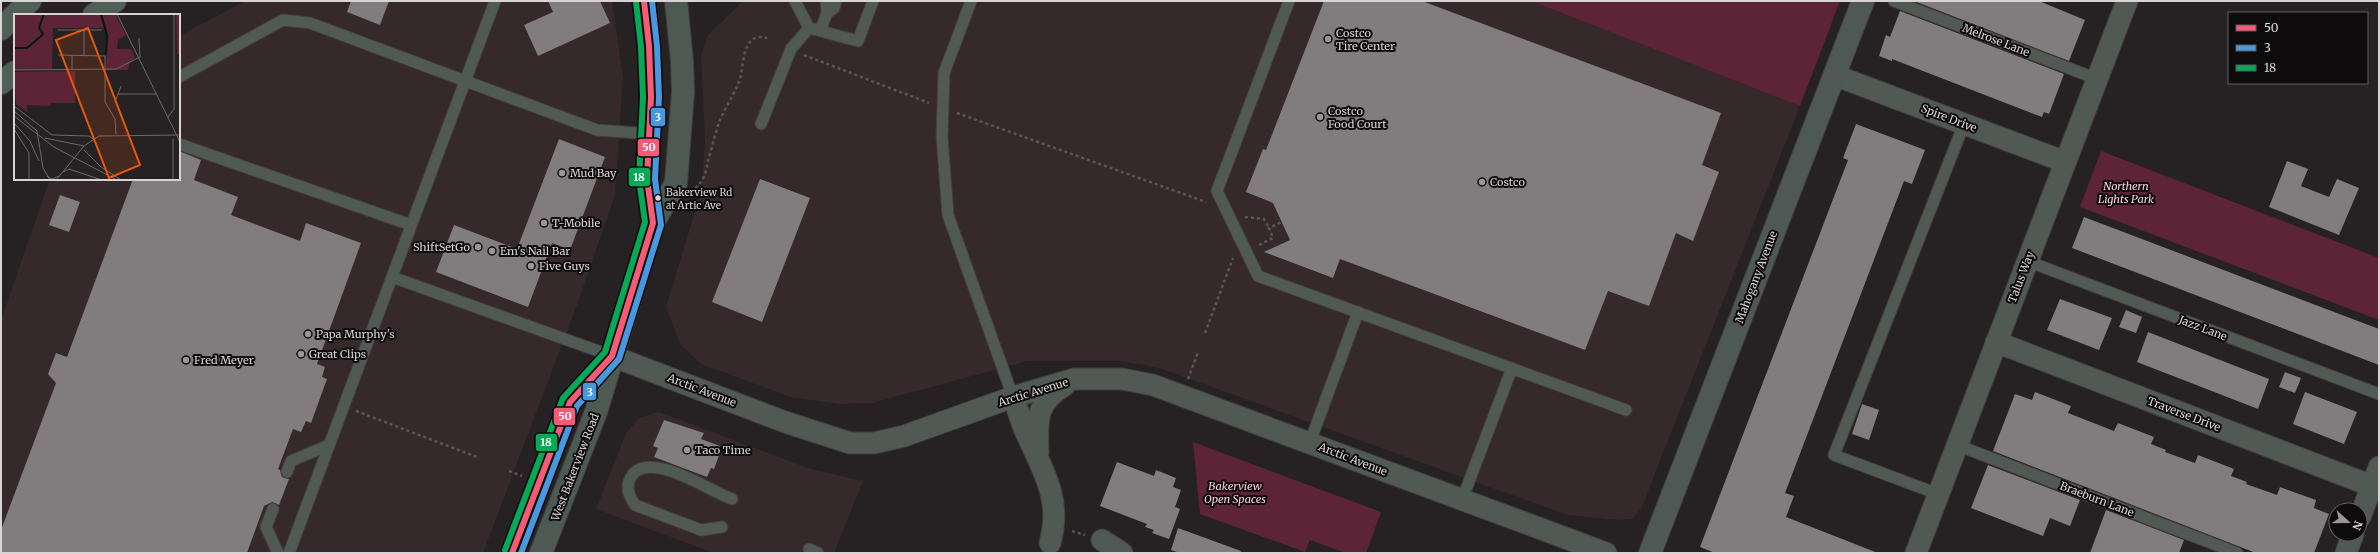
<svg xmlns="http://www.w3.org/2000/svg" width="2380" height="554" font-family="Merriweather,serif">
<rect width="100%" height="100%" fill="#262123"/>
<path fill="#35292c" d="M245,1H612L623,78L615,195L577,305L483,553H1V320L50,179H179V36Z
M743,1H1531L1800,106L1641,509L1632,519L1618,520L1568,515L1159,368L1121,361H1027L872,403L839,404L790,397L701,364L680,344L666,307L701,192L705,141L701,55L708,35Z
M659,412L808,468L863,481L834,553H714L596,509L626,433L639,418Z"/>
<path fill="#5d2437" d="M1531,1H1840L1800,106Z
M2101,151L2379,258V320L2080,207Z
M1193,442L1381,512L1366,553H1346L1310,540L1305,552L1200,514Z"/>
<path fill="#817c7e" d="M351,1H389L380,25L347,12Z
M548,1H600L610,23L538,56L524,25L553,12Z
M1324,1H1422L1721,113L1702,165L1719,172L1693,241L1676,233L1649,306L1608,291L1585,350L1340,259L1333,278L1264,252L1290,240L1273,203L1246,192L1263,149L1266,150Z
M1914,1H2039L2085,20L2069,61Z
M1900,11L2064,74L2049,114L2044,112L2042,117L1892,59V61L1879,56L1886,35L1890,37Z
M1856,124L1925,150L1912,184L1904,181L1785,493L1794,496L1786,517L1878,553H1715L1700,547L1848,160L1843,158Z
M559,139L605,157L570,250L552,243L528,307L436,272L454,225L517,249Z
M179,151L201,160L194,180L238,197L231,215L300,241L306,223L361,243L317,364L325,367L322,377L327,379L311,423L306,421L301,432L293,429L278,469L280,470L282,477L289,479L279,505L272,502L264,506L247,553H1V530L56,383L48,374L56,353L67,357L133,179H179Z
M2287,161L2308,169L2301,186L2329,197L2337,179L2359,188L2339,235L2269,207Z
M760,179L810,198L762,322L712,302Z
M60,195L80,202L69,232L49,225Z
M2084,217L2379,329V365L2072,248Z
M2060,299L2112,318L2099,350L2047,330Z
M2126,310L2142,317L2136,333L2119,327Z
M2148,332L2269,379L2258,409L2137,362Z
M2285,372L2301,378L2295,393L2279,387Z
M2035,392L2071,406L2068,413L2114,431L2118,423L2154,437L2151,444L2166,450L2165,452L2195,463L2198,455L2234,469L2231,476L2247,482L2246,484L2277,495L2280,487L2316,500L2314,508L2329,514L2314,553H2256L1993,451L2015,394L2032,400Z
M2305,392L2357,412L2344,444L2293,424Z
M1862,404L1879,410L1869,440L1852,434Z
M664,420L704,433L701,439L720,446L717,452L720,453L714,469L711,468L707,477L654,457L658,448L653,446Z
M1117,462L1154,476L1156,470L1176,478L1173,487L1181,490L1175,507L1180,509L1169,539L1152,533L1154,530L1145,527L1147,524L1100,506Z
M1988,465L2080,500L2070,526L2050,518L2043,536L1971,508Z
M2106,510L2184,540L2179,553H2090Z
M1178,528L1241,551L1240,553H1180L1171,550Z"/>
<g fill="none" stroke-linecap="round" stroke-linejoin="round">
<g stroke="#423e3f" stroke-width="13">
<path id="lane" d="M795,1L809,28
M826,1L827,13
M971,1L944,73L942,137L948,215L1013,397
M1289,1L1217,191L1258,276L1626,410
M1894,1L2097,79
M820,31L827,13L834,8L836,1
M179,77L283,20L310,23L597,130L650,134
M761,124L791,49L809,28L858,41L873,1
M179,144L411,225
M2027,261L2379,394
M392,277L612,356
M1310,442L1358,312
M1957,445L2237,553
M287,472L291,461L329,445
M1938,494L1834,455L1964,124
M1462,500L1512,368
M273,509L266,527L278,553
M722,527L701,530L635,505C629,496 625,487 631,477C648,448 711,492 732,499
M809,549L818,553
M289,553L495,1"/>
</g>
<g stroke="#423e3f" stroke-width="23">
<path id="street" d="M1834,75L2065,162
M1996,342L2372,486
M612,356L785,422L850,443H874L904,436L1013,397L1074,379H1122L1153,385L1606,553
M1013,397C1018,409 1021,423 1027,435C1044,472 1062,501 1050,543
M1038,453C1037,420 1035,403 1065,385
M2360,517L2379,467
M1102,540L1122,553
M1916,553L2127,1
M2346,553L2353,534"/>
</g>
<g stroke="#423e3f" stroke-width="24">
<path id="secondary" d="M1650,553L1863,1"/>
</g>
<g stroke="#423e3f" stroke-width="24">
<path id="primary" d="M644,1L649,46L651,97L647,179L653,223
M512,553L570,402L610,359
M541,553L596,412L653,223L676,183L683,92L682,61L676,1"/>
</g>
<g stroke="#423e3f" stroke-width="24">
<path id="highway" d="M15,15L30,1
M94,15L115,1
M1,29L15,15
M1,83L15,72"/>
</g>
<path stroke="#555a57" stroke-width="2.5" stroke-dasharray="3 3" stroke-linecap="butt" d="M804,55L929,103
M957,113L1206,202
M695,188C704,182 706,171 708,161C712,148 715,133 720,120C726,106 735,93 740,79C744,64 742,31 767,38
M1245,217L1264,219L1269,228
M1259,245L1273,238L1269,228L1282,222
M1205,333L1233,258
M1188,379L1198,352
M356,411L477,457
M509,471L522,476
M1072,531L1085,535"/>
<use href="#lane" stroke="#505954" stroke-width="11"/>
<use href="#street" stroke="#505954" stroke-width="21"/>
<use href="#secondary" stroke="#4e5955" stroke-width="22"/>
<use href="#primary" stroke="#4c5a53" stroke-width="22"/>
<use href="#highway" stroke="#506059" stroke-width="22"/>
<g stroke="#0e0b0c" stroke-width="9">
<path id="bus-1" d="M512,553L570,402L612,356L653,223L647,179L651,97L649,46L644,1"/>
</g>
<g stroke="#0e0b0c" stroke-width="9">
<path id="bus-2" d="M521,553L577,406L619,359L661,225L655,179L659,97L657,46L652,1"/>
</g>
<g stroke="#0e0b0c" stroke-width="9">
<path id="bus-3" d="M505,550L563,398L605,352L645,222L639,179L643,97L641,47L636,2"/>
</g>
<use href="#bus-1" stroke="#f75a77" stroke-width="6"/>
<use href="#bus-2" stroke="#4699e1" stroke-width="6"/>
<use href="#bus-3" stroke="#06aa56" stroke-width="6"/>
</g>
<g fill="#9a9596" stroke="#0e0b0c" stroke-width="1.5">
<circle cx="1328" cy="39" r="4"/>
<circle cx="1320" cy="117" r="4"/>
<circle cx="562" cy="173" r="4"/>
<circle cx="1482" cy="182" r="4"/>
<circle cx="544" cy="223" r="4"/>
<circle cx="478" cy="247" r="4"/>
<circle cx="492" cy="251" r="4"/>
<circle cx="531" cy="266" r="4"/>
<circle cx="308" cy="334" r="4"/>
<circle cx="301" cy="354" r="4"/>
<circle cx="186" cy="360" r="4"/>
<circle cx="687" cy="450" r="4"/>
</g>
<circle fill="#d8d3d4" stroke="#0e0b0c" stroke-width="1.5" cx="658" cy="198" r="3.5"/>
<g text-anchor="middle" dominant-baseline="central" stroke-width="4" stroke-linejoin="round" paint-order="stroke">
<g font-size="10" fill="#d8d3d4" stroke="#0e0b0c" text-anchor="start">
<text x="666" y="192">Bakerview Rd<tspan x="666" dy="13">at Artic Ave</tspan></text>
</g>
<g font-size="11" fill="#d8d3d4" stroke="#0e0b0c" text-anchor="start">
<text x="1336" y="33">Costco<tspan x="1336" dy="13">Tire Center</tspan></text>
<text x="1328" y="111">Costco<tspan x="1328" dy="13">Food Court</tspan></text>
<text x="570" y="173">Mud Bay</text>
<text x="1490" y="182">Costco</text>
<text x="552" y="223">T-Mobile</text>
<text x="470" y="247" text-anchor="end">ShiftSetGo</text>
<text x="500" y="251">Em's Nail Bar</text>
<text x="539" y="266">Five Guys</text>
<text x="316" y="334">Papa Murphy's</text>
<text x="309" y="354">Great Clips</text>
<text x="194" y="360">Fred Meyer</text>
<text x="695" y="450">Taco Time</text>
</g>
<g font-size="11" fill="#d8d3d4" stroke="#0e0b0c">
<text transform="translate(1996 40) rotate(21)">Melrose Lane</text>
<text transform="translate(1949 118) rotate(21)">Spire Drive</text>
<text transform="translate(1756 277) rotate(-69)">Mahogany Avenue</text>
<text transform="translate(2021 277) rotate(-69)">Talus Way</text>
<text transform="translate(2203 328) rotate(21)">Jazz Lane</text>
<text transform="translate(702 390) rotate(21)">Arctic Avenue</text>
<text transform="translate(1033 392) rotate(-17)">Arctic Avenue</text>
<text transform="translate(2184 414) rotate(21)">Traverse Drive</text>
<text transform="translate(1353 459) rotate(21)">Arctic Avenue</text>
<text transform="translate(575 467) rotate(-69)">West Bakerview Road</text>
<text transform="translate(2097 499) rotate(21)">Braeburn Lane</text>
</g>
<g font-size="11" font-style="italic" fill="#fecfda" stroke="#0e0b0c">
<text x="2126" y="186">Northern<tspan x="2126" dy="13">Lights Park</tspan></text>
<text x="1235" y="486">Bakerview<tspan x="1235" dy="13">Open Spaces</tspan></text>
</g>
</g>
<g transform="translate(14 14)">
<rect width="166" height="166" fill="#262123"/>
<path d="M0,0H87L90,14H39L38,55L0,56ZM88,0H101L112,21L104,26L103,35H117L121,43L115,50L114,56H92L93,19ZM162,0H166V40H163ZM61,57V89H37L36,92L13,91V98L2,90L0,58Z" fill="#5d2437"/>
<path fill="none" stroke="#03190e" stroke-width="2" d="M87,0L93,21L92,40M0,34H13L26,23L29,20L25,14L30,0"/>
<path fill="none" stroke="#6d686a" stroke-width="1" d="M103,0L166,128M44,16H88M70,16V41M44,41L91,42V88L101,105L102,120M58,41V56M0,56L102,55L126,43L125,24M104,80H142M101,88L107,72M0,92L38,121L75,122L79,125M0,97L23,117L29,154L36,166M0,102L40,133L103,166M154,103L160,95V0M0,109L16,127L25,147M0,115L15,139V166M31,124L70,132M159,125V166M70,136L87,153L107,166M49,158L55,155L88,166M33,162L38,165L45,162M43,165L70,132L85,122L166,121"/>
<path fill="#e8590c" fill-opacity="0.15" stroke="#e8590c" stroke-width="2" d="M74,14L126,151L95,164L42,26Z"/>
<rect width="166" height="166" fill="none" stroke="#d8d3d4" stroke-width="2"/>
</g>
<g stroke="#0e0b0c" stroke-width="1.5">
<rect x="650" y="107" width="16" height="20" rx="4" fill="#4699e1"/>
<rect x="637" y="138" width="23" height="19" rx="4" fill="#f75a77"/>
<rect x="628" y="167" width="23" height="20" rx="4" fill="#06aa56"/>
<rect x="582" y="382" width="15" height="19" rx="4" fill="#4699e1"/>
<rect x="553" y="407" width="23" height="19" rx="4" fill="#f75a77"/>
<rect x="535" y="433" width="23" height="19" rx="4" fill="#06aa56"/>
</g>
<g font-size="11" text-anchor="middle" font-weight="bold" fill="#fff">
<text x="658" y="121">3</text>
<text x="649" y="151">50</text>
<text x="639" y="181">18</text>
<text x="590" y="396">3</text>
<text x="565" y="420">50</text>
<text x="546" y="446">18</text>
</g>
<rect width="2380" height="554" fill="none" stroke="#d8d3d4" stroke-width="4"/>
<rect x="2228" y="12" width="140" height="72" fill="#0e0b0c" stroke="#5f5b5c"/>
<rect x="2236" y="25" width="20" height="6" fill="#f75a77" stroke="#5f5b5c"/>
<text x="2264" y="32" font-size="12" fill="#d8d3d4">50</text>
<rect x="2236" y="45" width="20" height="6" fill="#4699e1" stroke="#5f5b5c"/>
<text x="2264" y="52" font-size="12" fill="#d8d3d4">3</text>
<rect x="2236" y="65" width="20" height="6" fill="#06aa56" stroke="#5f5b5c"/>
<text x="2264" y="72" font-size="12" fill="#d8d3d4">18</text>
<g transform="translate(2348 522) rotate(111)"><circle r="19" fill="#0e0b0c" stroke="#5f5b5c"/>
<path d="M0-3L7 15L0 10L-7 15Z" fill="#9a9596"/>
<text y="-6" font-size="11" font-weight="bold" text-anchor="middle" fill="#d8d3d4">N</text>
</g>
</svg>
